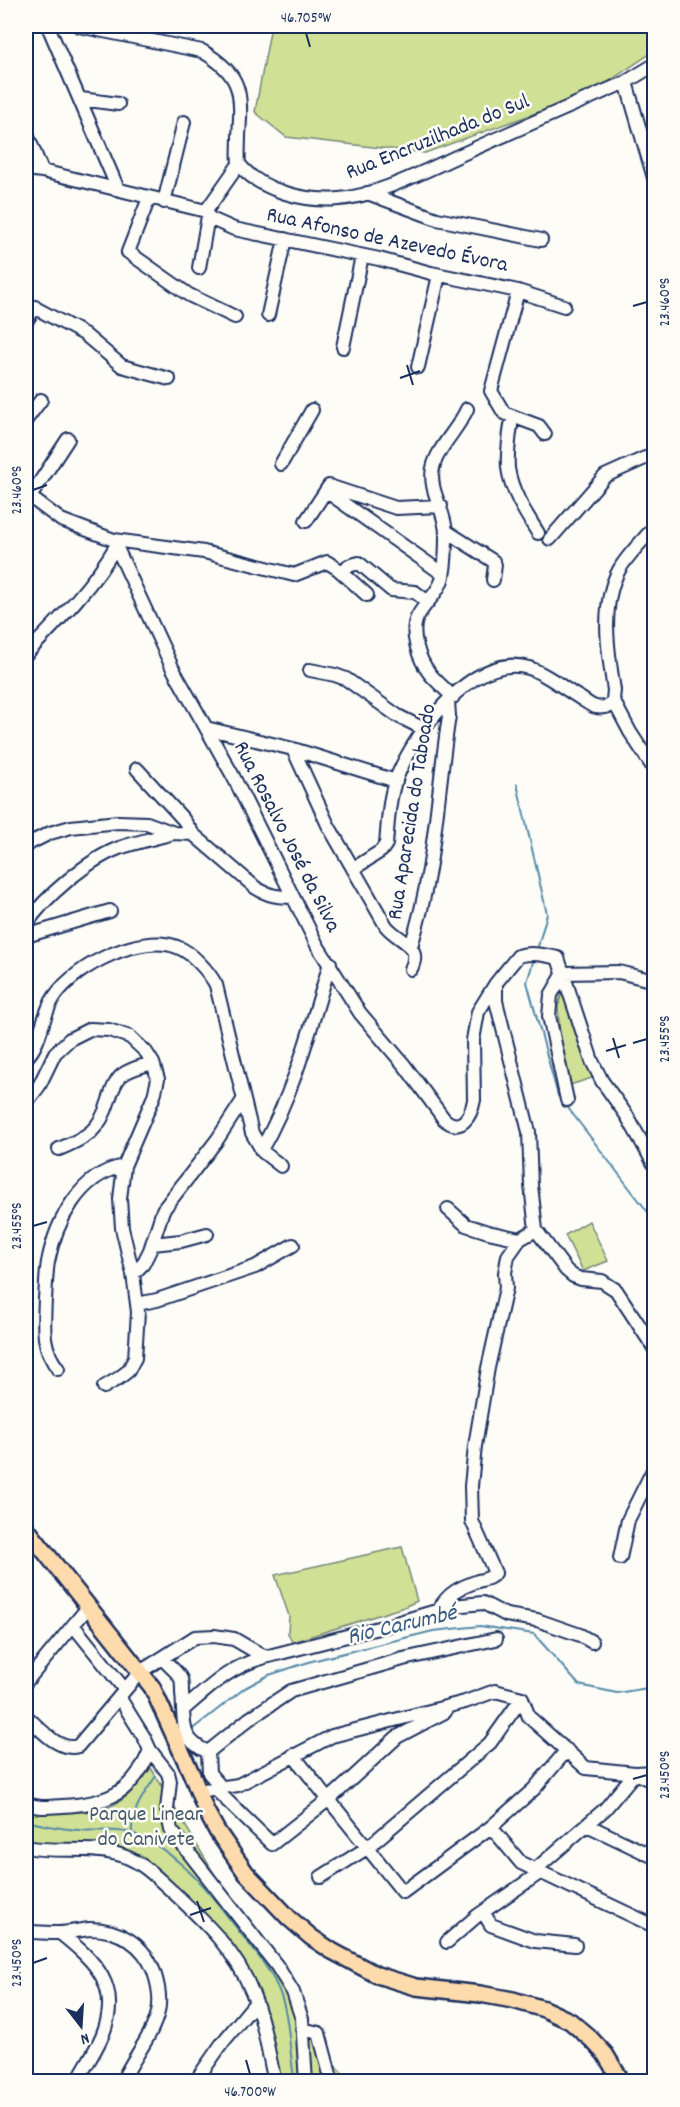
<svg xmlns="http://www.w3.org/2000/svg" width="680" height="2107" font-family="Dekko,sans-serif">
<rect width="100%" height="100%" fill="#fdfcf7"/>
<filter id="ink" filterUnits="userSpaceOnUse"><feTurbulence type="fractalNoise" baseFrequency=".0167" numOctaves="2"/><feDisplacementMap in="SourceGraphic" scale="12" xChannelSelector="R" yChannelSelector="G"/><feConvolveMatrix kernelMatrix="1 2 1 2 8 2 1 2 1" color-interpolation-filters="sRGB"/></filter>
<g filter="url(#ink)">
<path fill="#d0e195" stroke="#76887a" stroke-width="1.5" d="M271,26H654V51L605,84L547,109L425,153L286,137L255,112Z
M564,984L598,1076L567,1086L557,1049L560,1036L558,1007Z
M589,1221L608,1261L583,1271L565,1235Z
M402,1547L417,1601L404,1607L292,1642L288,1633L289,1616L275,1575Z
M151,1768L320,2051L351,2081H279L262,2011L217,1933L118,1852L55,1846L26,1841V1803C56,1811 94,1820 122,1800C134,1792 142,1779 151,1768Z"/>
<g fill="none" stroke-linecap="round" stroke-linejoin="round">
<path stroke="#558aaa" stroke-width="2" d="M517,784L547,914L537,950
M534,959L527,982L558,1096L561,1100
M565,1104L654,1220
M190,1731L245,1688L269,1675L312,1661L433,1631L480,1626L534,1634L579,1685L617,1693L654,1687
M26,1821C43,1825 61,1829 79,1830C96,1832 118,1828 134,1834C179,1851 214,1898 242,1935C254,1951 268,1966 276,1984C291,2013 288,2050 295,2082
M132,1833C131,1810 144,1794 156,1776"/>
<g stroke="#1b2f5e" stroke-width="16">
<path id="minor" d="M48,26L118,189
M79,26L202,51C242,74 242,93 239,136C239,145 238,155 239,164C260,191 306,202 339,199C379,196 430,168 467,152C520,128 573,105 626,82L654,65
M626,82L654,178
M81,99L118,104
M26,132L42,171
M26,169L42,171L206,211L239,164
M367,193L437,219L541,240
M149,198L128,252L189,295L235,317
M164,202L184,122
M206,211L209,218L234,229L379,259L431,273L518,291L564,306
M199,268L208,216
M518,291L491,391L504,413L539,426L545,434
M26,303L84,334L122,366L169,379
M268,315L285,239
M26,322L35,307
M343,347L362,256
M418,367L439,275
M26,420L41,400
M511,425C509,439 507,454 508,468C511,491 526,514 538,533
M281,464L312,410
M326,491L443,574
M26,494L61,520L114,540L204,552L294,575L327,562L338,569L367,595
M30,497L68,439
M306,521L329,486L396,508L441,506
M446,531L493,561L495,565L493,580
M550,539L605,476L645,458
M116,546L173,669L233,776L317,945L360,1013L405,1066L444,1119C461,1134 471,1116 474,1100L473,1040L478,1012L496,983L518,956C531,952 545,955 558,958L592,1061L602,1081L627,1116L654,1164
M343,573L348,566L359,563L391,590L415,592L428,602
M26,654C58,621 93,586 116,546L115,542
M310,670L335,675L346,679L398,716L424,729
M453,697C445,689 437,682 430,674C419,660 408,630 419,614C426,602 438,593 442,580C446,566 446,548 446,534C446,510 428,492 433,468C437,448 459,428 467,409
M613,700L630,732L654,769
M206,728L293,749L396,781
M293,749L328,825L386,926C399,942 423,944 411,969
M137,769L183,819L193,834
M26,845L50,833L71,827L118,822L147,823L174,833L193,834L256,888C269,896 278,897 293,897
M353,869L381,851L386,844C388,825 388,804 394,785C409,740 472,650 529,668C547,674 563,688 580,698C585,701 591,706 596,707C600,708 606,707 610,706L613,700L614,690C608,653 600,605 619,570C628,554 643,541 654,527
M26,925C44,897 88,860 119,848C137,842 155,838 174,833
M26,936L110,911
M411,946C435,872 437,792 449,716L448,701
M26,1058C43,1041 41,1015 55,996C76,965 141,933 177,947C192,952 209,972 216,985L252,1133L263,1152L281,1166
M567,1100L549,1016L551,995L564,973L619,972L654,981
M26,1103L39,1086L55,1053L70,1039L90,1029L109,1030L130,1037L146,1052L153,1063L158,1079L154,1096L124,1166L120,1199L122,1228L133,1274L138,1312L135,1358L128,1371L119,1378L104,1387
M59,1149C88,1137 100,1130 109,1100C112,1091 115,1081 122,1075C131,1068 143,1066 153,1063
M261,1150C294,1093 311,1026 330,963
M448,1209L466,1225L488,1232L520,1239
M536,1230L566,1270L573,1276L581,1279L602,1281L616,1290L654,1348
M153,1244L181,1241L207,1234
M133,1274L143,1264L150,1250L163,1210L217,1140L243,1100
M137,1304L157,1300L255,1267L293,1245
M58,1369C41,1347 44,1326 45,1299C46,1287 46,1274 48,1262C56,1221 80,1174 124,1166
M620,1558L628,1520L654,1468
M439,1610C447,1593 461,1587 478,1581C485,1579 490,1579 495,1573L472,1521L471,1486L475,1446L488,1368L506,1288L505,1273L508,1256L520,1239L536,1230L531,1185L529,1132L496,1001V983
M73,1625L125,1690
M162,1658C167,1664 178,1672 181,1679C182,1683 182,1689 182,1693C185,1722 178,1739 208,1752
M26,1682L89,1606
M183,1710C211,1686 229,1667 265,1657
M26,1716C40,1728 58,1752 78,1746L140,1672L195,1637L214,1636L234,1639L265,1657L386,1626L453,1606L483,1603L506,1615L537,1620L580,1635L592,1642
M150,1750L168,1773L170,1781L167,1810L171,1830L277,1966L293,1992L302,2019L306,2082
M293,1755L403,1892L491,1827L534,1789L567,1750
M222,1788L209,1773L208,1752L249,1719L291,1691L403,1659L496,1639
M215,1789L272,1844L333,1796L397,1737L445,1712
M198,1791L238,1785L332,1736L465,1702L495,1691L522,1698L529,1717L586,1768L635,1773L654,1782
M26,1803C37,1809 50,1807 62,1806C106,1804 133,1794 150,1750L145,1739L119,1697
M587,1825L654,1857
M491,1827L521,1863L654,1926
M26,1847C57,1853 87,1846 117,1854C141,1860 155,1876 173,1892C205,1922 236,1951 252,1992C264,2021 268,2052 275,2082
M536,1869L605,1809L635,1773L654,1772
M321,1877L367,1848L490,1743L522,1698
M483,1912L491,1925L535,1941L575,1945
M26,1932C36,1932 47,1933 58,1933C68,1933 79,1930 90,1929C119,1929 144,1944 154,1972C158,1984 161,1999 158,2012C152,2037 132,2059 122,2082
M60,1933C95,1961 123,1987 102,2036C95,2052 85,2066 77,2082
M447,1942L477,1916L541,1872
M302,2029L319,2033L331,2078L335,2082
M195,2082L223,2042L256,2002"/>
</g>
<g stroke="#1b2f5e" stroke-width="20">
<path id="major" d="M26,1528L152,1687L192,1775L206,1811L217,1831L246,1873L289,1918L311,1937L332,1951L377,1975L416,1987L480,1994L513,2000L544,2009L570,2021L591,2039L605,2054L622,2082"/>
</g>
<use href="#minor" stroke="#fdfcf7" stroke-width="12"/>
<use href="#major" stroke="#fedbac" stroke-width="15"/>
</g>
</g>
<path fill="none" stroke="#1b2f5e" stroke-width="2" d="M306,33L310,47M633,306L647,302M407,365L413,385M400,378L420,371M33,490L47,485M613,1038L619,1058M633,1043L647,1039M606,1051L626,1045M33,1226L47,1222M633,1779L647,1775M197,1901L204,1922M190,1915L211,1908M33,1963L47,1958M246,2060L250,2074"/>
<g text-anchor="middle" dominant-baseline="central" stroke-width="5" stroke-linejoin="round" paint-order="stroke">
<g font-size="22" fill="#1b2f5e" stroke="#fdfcf7">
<text transform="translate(438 138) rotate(-22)">Rua Encruzilhada do Sul</text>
<text transform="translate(387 241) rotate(12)">Rua Afonso de Azevedo Évora</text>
<text transform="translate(413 812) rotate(-81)">Rua Aparecida do Taboado</text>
<text transform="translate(286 837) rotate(63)">Rua Rosalvo José da Silva</text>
</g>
<g font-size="22" fill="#485c6c" stroke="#fdfcf7">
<text x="146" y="1815">Parque Linear<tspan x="146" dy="25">do Canivete</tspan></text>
</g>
<g font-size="24" font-style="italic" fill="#385c84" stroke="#fdfcf7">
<text transform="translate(402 1626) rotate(-13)">Rio Carumbé</text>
</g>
</g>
<rect width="680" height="2107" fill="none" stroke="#fdfcf7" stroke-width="66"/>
<g transform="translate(81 2026) rotate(163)" stroke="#fdfcf7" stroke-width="4.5" paint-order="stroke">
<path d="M0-4.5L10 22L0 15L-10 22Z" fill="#1b2f5e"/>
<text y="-9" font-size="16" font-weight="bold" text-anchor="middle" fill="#1b2f5e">N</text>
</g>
<rect x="33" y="33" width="614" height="2041" fill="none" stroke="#1b2f5e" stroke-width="2"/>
<g font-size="15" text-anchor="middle" fill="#1b2f5e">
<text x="306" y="22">46.705°W</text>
<text transform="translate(664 302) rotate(-90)" y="5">23.460°S</text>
<text transform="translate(16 490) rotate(-90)" y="5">23.460°S</text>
<text transform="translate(664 1039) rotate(-90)" y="5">23.455°S</text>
<text transform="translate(16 1226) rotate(-90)" y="5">23.455°S</text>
<text transform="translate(664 1775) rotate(-90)" y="5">23.450°S</text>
<text transform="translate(16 1963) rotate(-90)" y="5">23.450°S</text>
<text x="250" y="2096">46.700°W</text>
</g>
</svg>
